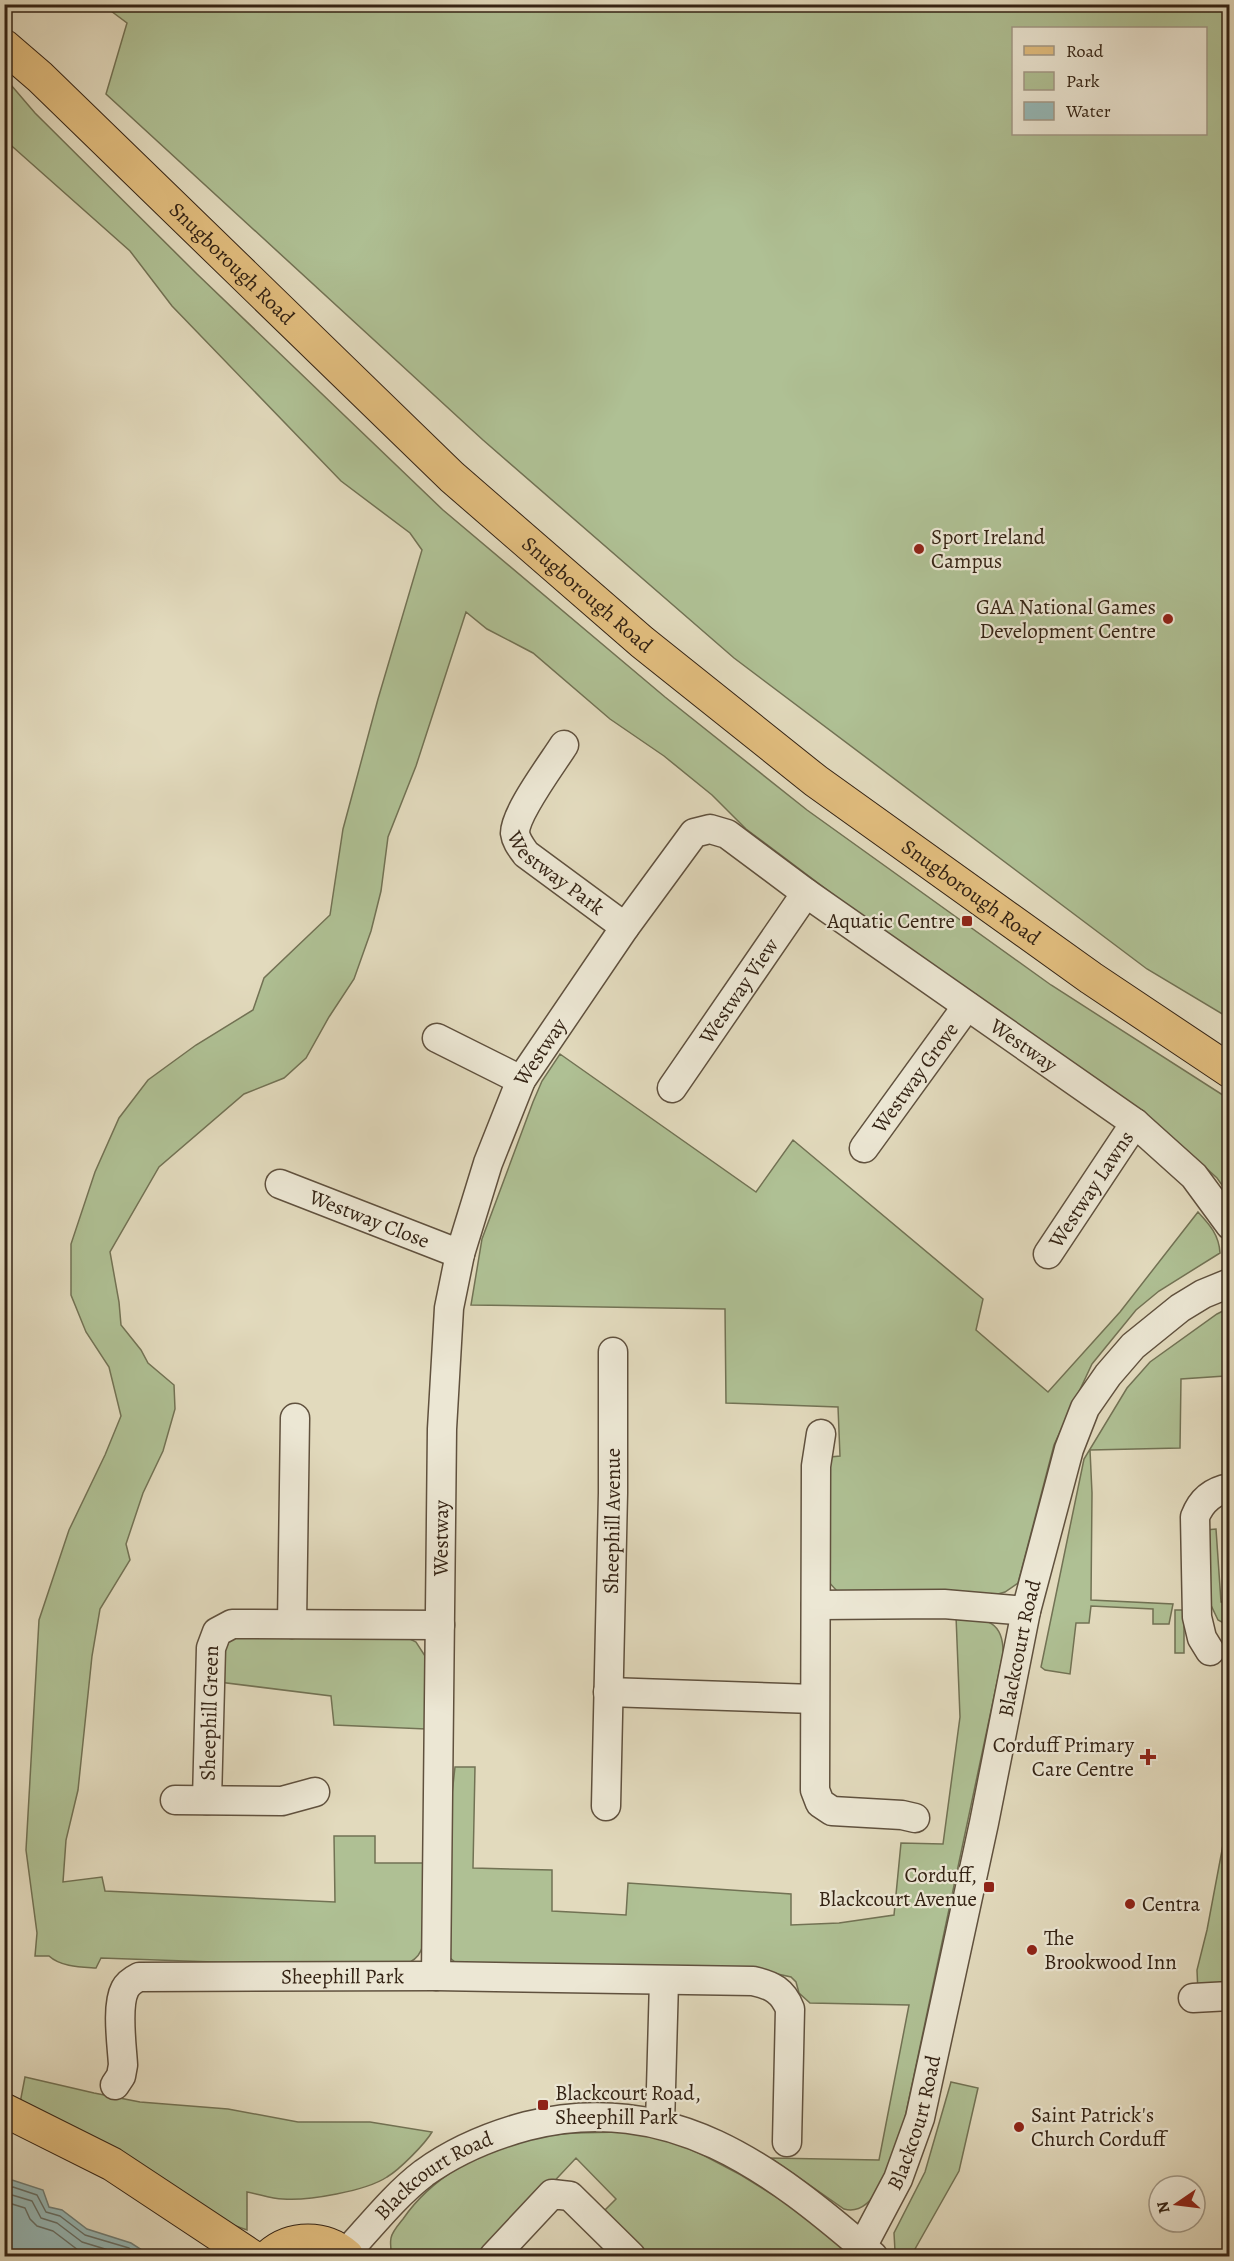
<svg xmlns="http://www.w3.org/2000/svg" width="1234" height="2261" font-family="Alegreya,serif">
<rect width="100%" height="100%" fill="#e2dabd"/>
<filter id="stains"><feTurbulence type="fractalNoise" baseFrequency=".00333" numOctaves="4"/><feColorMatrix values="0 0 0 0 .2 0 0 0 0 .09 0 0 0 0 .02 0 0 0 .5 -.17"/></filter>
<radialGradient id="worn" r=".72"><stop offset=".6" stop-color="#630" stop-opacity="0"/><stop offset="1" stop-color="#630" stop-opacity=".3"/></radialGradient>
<path fill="#afc094" stroke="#727254" stroke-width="1.5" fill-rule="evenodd" d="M103,5H1229V1018L1147,969L734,658L483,440L106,94L127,23ZM1014,28H1206V134H1014Z
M5,78L35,113L197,274L443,510L665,697L807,810L1051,985L1229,1099V1195L1217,1178L1194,1157L1028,1041L746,829L712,795L664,756L610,719L533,653L487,629L466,612L416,766L388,837L381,891L371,931L354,979L329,1017L306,1058L284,1078L244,1094L159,1167L110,1252L119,1302L121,1325L141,1350L148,1363L174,1385L175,1409L163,1451L143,1493L126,1544L130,1560L100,1609L92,1656L78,1790L66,1840L63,1882L102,1877L105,1891L335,1902L334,1836H375V1863H424L423,1945C418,1964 403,1965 385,1968L101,1958L96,1968C81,1967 61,1967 49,1956H35L37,1933L26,1850L39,1620L69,1530L105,1455L121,1416L109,1367L86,1332L71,1295V1244L95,1172L119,1118L148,1080L196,1045L253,1010L264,978L330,915L343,829L378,699L422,550L410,533L341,481L172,306L130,251L5,140Z
M560,1054L756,1192L793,1140L983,1299L976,1330L1048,1392L1120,1312L1198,1212C1210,1225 1219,1235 1220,1253L1159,1291L1136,1310L1092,1364L1054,1445L1018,1583L1005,1592L991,1596L837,1591L826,1579L830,1457L840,1456L838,1407L726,1403L725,1309L471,1305L482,1239L533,1102L542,1081Z
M1229,1308L1227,1311L1225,1376L1181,1379L1180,1448L1090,1450L1092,1493L1091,1600L1173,1604L1169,1624H1153V1609L1091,1606L1089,1623H1076L1070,1674L1045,1670L1041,1667L1084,1459L1127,1388L1150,1362L1217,1314Z
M1216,1529L1221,1602H1229V1626L1218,1620L1209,1601L1205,1530Z
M1175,1610H1184V1653H1175Z
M956,1616C984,1619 1004,1619 1003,1654L903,2127C895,2151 878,2219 844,2209L771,2158L879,2160L909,2005L810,2003L799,1993L796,1982L791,1977L764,1971L456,1963L449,1957L445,1858L455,1767H475L473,1868L552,1870V1911L626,1915L628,1883L791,1894V1925L839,1923L894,1915L901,1843L943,1844L960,1717Z
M406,1637L416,1642L427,1659L426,1729L334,1725L331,1696L219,1682L224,1646L233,1638Z
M1229,1813V1993L1198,1994L1197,1970L1207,1930Z
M25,2077L94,2093L140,2102L228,2109L298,2122H370L432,2132C425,2144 399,2170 387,2177C366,2191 308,2201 283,2199C271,2199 259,2194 247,2192V2230L219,2220L20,2103Z
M951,2082L978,2088L959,2171L911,2256H900L895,2251L894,2233L925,2172Z
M634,2132L670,2140L703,2155L741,2175L827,2229L853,2256H651L604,2211L616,2199L576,2158L484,2256H392C391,2251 390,2244 391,2238C392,2232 399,2224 403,2219C431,2178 480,2150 528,2139C562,2131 599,2133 634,2132Z"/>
<path fill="#96b9b8" stroke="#6f7d76" stroke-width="1.5" d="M12,2180L43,2190L49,2207L62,2210L87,2229L131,2243L142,2250L147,2256H5V2182Z"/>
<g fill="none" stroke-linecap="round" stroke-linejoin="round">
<path stroke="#656e66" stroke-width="1.5" d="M4,2188L13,2187L37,2195L46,2212L60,2216L85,2235L129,2248L140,2256
M4,2195H12L32,2201L41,2218L57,2223L82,2242L128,2256
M4,2204H12L25,2208L30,2219L37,2226L53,2231L78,2250L102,2256"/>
<g stroke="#60513e" stroke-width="31">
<g id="minor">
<path id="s1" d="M564,745C552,764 515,813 515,833C516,841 521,847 526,854L625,927"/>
<path d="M437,1038L521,1080"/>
<path id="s2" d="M672,1088L806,893"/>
<path id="s3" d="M864,1148L967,1006"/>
<path id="s4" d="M280,1184L460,1254"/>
<path id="s5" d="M1048,1254L1135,1123"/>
<path d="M821,1434L816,1466L815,1790L820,1803L832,1811L902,1815L915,1818"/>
<path d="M816,1605L944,1604L1026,1611"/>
<path d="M292,1624L295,1418"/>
<path d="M1210,1651L1202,1638L1197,1617L1195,1517C1201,1501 1212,1491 1230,1488"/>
<path d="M608,1692L814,1699"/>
<path d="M175,1800L282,1801L315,1792"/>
<path id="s6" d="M207,1800L211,1648L217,1632L232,1624L440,1625"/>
<path id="s7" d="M606,1806L613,1493V1352"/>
<path id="s8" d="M436,1976L442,1429L449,1308L460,1254L488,1163L521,1080L625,927L694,833L710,829L727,834L806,893L1135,1123L1194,1176L1230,1225"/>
<path d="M1193,1998L1230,1996"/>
<path id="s9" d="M115,2085L121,2076L123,2065C122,2046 116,2006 125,1989C128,1983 133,1980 139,1977L436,1976L753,1981C772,1985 783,1991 790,2009L787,2142"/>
<path d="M660,2124L664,1981"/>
<path id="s10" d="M862,2247L898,2179L920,2118L984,1823L1026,1611L1069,1449L1085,1408L1108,1375L1133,1346L1180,1308L1203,1294L1230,1283"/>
<path id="s11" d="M345,2254C370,2227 395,2195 424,2173C456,2150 490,2136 527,2126C671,2090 771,2168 873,2256"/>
<path d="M494,2256L552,2194L570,2196L631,2256"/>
</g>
</g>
<g stroke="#342314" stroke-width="35">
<g id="major">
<path id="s12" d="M4,46L40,77L452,477L642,642L816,781L1091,978L1230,1071"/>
<path d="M4,2110L112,2164L251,2256"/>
<path d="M269,2256C291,2236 325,2236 347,2256"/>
</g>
</g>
<use href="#minor" stroke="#ece7d4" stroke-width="28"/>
<use href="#major" stroke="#e1bd7e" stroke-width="33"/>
</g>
<g fill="#8f2418" stroke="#ece7d4" stroke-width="2">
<circle cx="919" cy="549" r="6"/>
<circle cx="1168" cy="619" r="6"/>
<rect x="961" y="915" width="12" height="12" rx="3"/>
<path d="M1145 1748h6v6h6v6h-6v6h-6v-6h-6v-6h6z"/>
<rect x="983" y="1881" width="12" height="12" rx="3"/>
<circle cx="1130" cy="1904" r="6"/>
<circle cx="1032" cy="1950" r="6"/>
<rect x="537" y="2099" width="12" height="12" rx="3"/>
<circle cx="1019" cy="2127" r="6"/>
</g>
<g text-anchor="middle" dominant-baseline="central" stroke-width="4.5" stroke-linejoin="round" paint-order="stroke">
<g font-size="21" fill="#342314" stroke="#ece7d4">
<text stroke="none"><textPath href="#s12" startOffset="315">Snugborough Road</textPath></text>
<text stroke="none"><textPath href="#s12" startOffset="801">Snugborough Road</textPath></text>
<text stroke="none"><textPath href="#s1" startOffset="160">Westway Park</textPath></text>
<text stroke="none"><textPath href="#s12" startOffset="1287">Snugborough Road</textPath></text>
<text stroke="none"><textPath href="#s2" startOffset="118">Westway View</textPath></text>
<text stroke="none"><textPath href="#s8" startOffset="1608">Westway</textPath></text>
<text stroke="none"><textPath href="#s8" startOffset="942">Westway</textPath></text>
<text stroke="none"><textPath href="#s3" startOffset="87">Westway Grove</textPath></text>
<text stroke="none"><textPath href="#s5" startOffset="78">Westway Lawns</textPath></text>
<text stroke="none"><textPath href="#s4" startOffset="96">Westway Close</textPath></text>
<text stroke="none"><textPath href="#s7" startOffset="285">Sheephill Avenue</textPath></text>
<text stroke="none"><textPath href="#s8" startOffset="438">Westway</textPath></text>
<text stroke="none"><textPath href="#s10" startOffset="622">Blackcourt Road</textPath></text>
<text stroke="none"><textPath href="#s6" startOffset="87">Sheephill Green</textPath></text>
<text stroke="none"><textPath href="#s9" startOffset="321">Sheephill Park</textPath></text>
<text stroke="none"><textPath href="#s10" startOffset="136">Blackcourt Road</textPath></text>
<text stroke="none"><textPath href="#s11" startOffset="120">Blackcourt Road</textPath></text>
</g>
<g font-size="21" fill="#342314" stroke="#ece7d4" text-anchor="start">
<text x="931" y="537">Sport Ireland<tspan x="931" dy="24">Campus</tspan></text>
<text x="1156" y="607" text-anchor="end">GAA National Games<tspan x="1156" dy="24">Development Centre</tspan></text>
<text x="955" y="921" text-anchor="end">Aquatic Centre</text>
<text x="1134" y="1745" text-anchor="end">Corduff Primary<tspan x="1134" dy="24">Care Centre</tspan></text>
<text x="977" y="1875" text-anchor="end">Corduff,<tspan x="977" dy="24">Blackcourt Avenue</tspan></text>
<text x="1142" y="1904">Centra</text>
<text x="1044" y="1938">The<tspan x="1044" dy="24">Brookwood Inn</tspan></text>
<text x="555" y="2093">Blackcourt Road,<tspan x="555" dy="24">Sheephill Park</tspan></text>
<text x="1031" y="2115">Saint Patrick's<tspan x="1031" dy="24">Church Corduff</tspan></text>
</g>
</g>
<rect width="1234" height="2261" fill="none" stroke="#e2dabd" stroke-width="24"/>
<rect x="6" y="6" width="1222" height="2249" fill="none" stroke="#342314" stroke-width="3"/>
<rect x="12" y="12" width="1210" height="2237" fill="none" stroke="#342314" stroke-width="1.5"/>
<rect x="1012" y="27" width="195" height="108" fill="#ece7d4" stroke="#a29987" stroke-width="1.5"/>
<rect x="1024" y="46" width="30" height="9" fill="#e1bd7e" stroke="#a29987" stroke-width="1.5"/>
<text x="1066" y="57" font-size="18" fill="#342314">Road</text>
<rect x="1024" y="72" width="30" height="18" fill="#afc094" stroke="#a29987" stroke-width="1.5"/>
<text x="1066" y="87" font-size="18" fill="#342314">Park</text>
<rect x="1024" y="102" width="30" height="18" fill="#96b9b8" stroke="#a29987" stroke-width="1.5"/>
<text x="1066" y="117" font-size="18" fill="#342314">Water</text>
<g transform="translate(1177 2204) rotate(256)"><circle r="28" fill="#ece7d4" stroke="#a29987" stroke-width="1.5"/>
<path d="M0-4.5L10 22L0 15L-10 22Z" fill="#8f2418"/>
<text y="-9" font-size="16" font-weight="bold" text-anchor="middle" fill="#342314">N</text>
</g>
<rect width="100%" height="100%" filter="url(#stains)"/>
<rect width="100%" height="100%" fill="url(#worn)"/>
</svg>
